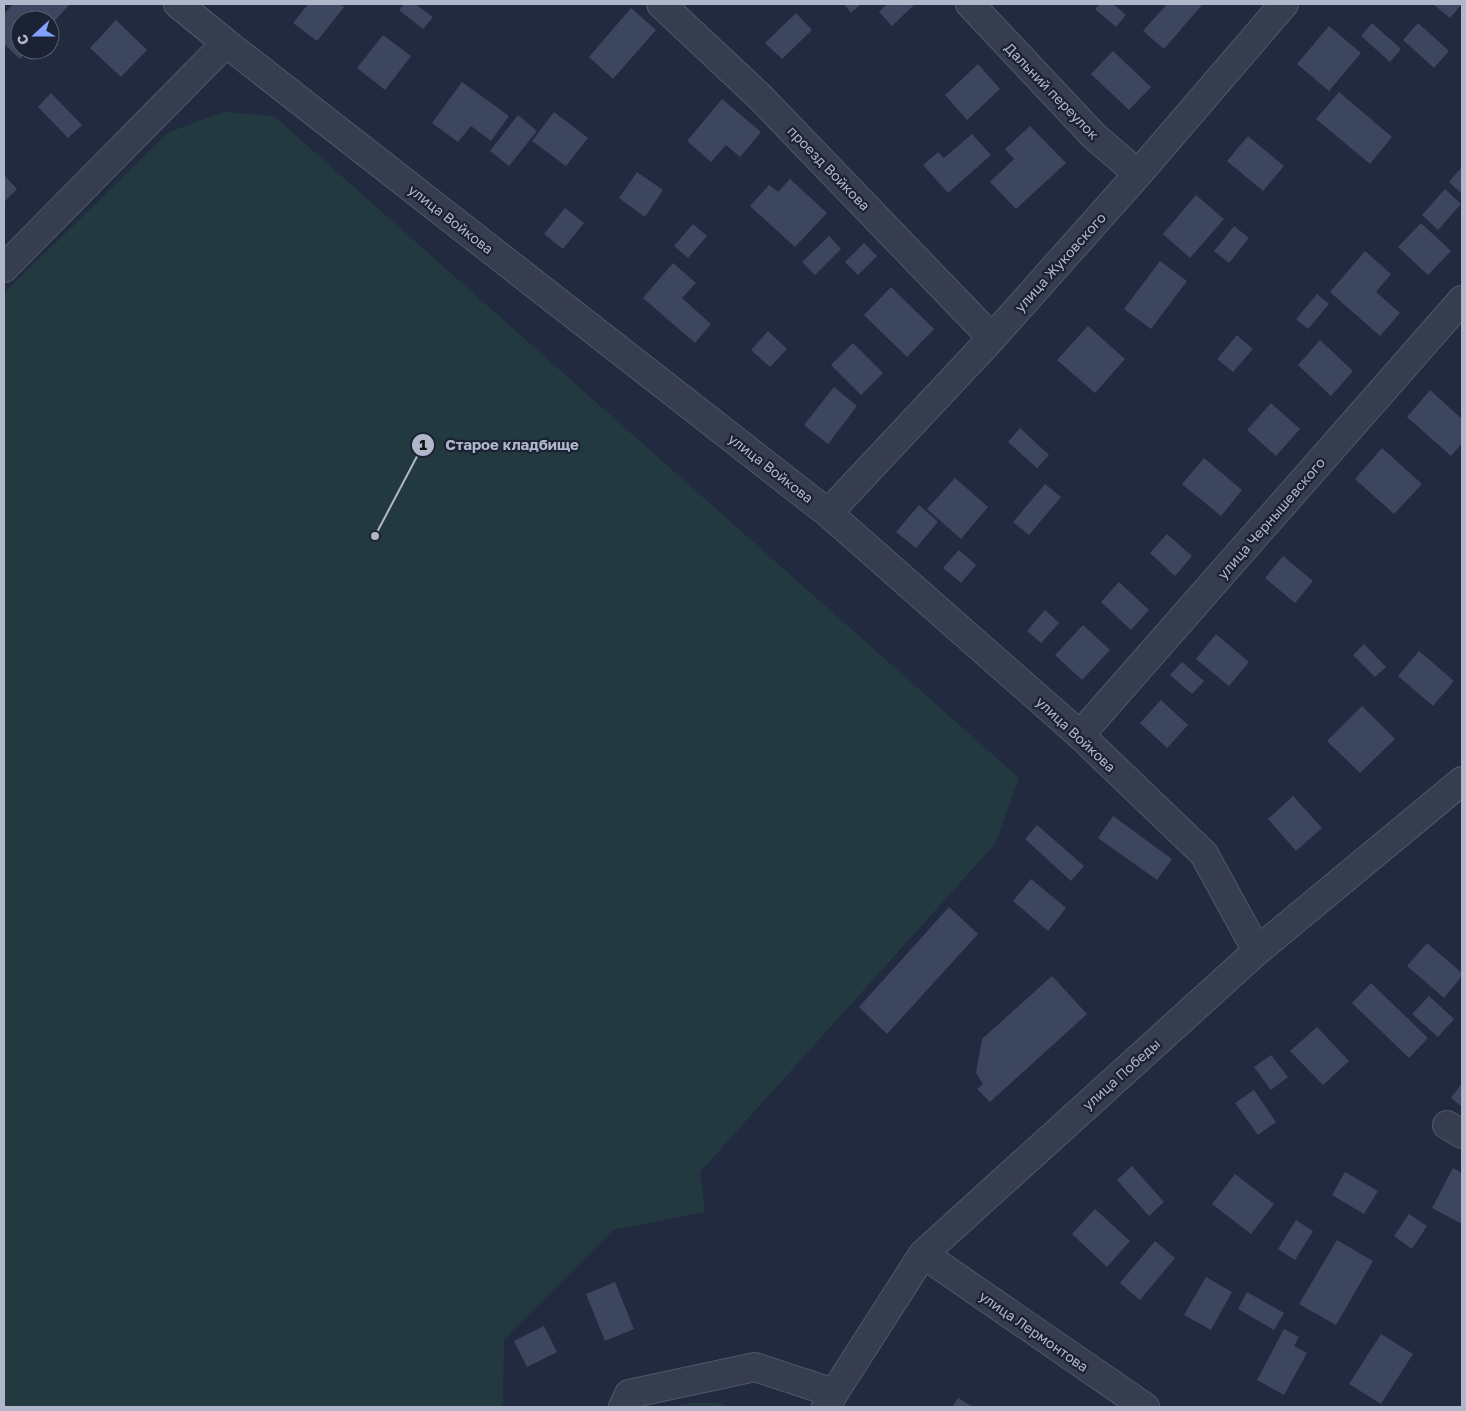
<svg xmlns="http://www.w3.org/2000/svg" width="1466" height="1411" font-family="'Golos Text',sans-serif">
<rect width="100%" height="100%" fill="#212a3f"/>
<path fill="#233940" d="M224,112L274,116L1019,778L995,844L700,1172L705,1212L613,1230L504,1339L503,1402L501,1407H4V293L169,132Z
M690,1403H718L730,1407H671Z"/>
<path fill="#3d465f" d="M13,4H70L50,26V20H20V50H28L20,59L4,44V14Z
M308,4H340L344,7L317,41L293,23Z
M404,4H415L433,17L423,29L399,10Z
M844,4H861L851,13Z
M887,4H915L892,26L879,12Z
M1100,4H1113L1126,15L1116,27L1095,9Z
M1167,4L1202,5L1164,49L1143,31Z
M1433,4H1462L1450,18Z
M631,8L656,30L613,79L589,57Z
M796,13L812,30L782,59L765,43Z
M116,20L147,50L121,77L90,48Z
M1372,23L1401,49L1390,62L1361,36Z
M1418,23L1449,51L1434,68L1403,40Z
M1329,26L1361,53L1329,91L1297,64Z
M383,35L411,56L385,90L357,68Z
M1113,51L1151,87L1129,110L1091,74Z
M978,64L1000,89L967,120L945,95Z
M462,82L509,116L491,141L471,126L458,142L432,123Z
M1339,92L1392,137L1370,164L1316,119Z
M51,93L82,125L68,138L38,107Z
M722,99L761,132L740,157L726,145L711,162L687,141Z
M554,112L588,138L566,166L532,141Z
M518,115L537,131L509,166L490,151Z
M1030,126L1066,163L1016,209L990,182L1014,159L1005,149Z
M972,134L991,155L948,193L923,165L938,152L944,158Z
M1248,136L1284,166L1263,191L1227,161Z
M1462,167V194L1449,182Z
M637,172L663,190L645,217L619,198Z
M4,175L17,189L4,202Z
M790,179L827,213L795,247L750,206L769,185L778,192Z
M1445,189L1461,204L1438,230L1422,215Z
M1196,195L1224,219L1190,258L1163,234Z
M565,208L584,223L563,249L544,234Z
M1421,223L1451,251L1428,275L1398,247Z
M693,224L707,236L688,258L674,246Z
M1234,226L1249,238L1229,263L1214,251Z
M829,236L841,249L815,275L802,262Z
M864,243L877,256L858,275L845,262Z
M1365,251L1391,274L1376,292L1400,313L1380,336L1330,292Z
M1160,261L1187,281L1151,329L1124,309Z
M673,263L696,283L682,298L711,324L695,343L643,298Z
M891,287L934,329L907,357L864,315Z
M1317,294L1329,304L1308,329L1296,319Z
M1088,326L1125,359L1095,393L1057,360Z
M768,331L787,349L770,367L751,350Z
M1237,335L1253,349L1233,372L1217,359Z
M1320,340L1353,371L1331,396L1298,365Z
M853,343L883,373L861,395L831,365Z
M834,387L857,406L828,444L804,425Z
M1430,390L1462,419V443L1451,456L1407,417Z
M1271,403L1300,429L1276,456L1247,430Z
M1020,428L1049,455L1037,468L1008,442Z
M1382,448L1422,484L1394,514L1355,479Z
M1204,458L1242,490L1221,516L1182,484Z
M955,478L988,507L961,539L927,509Z
M1045,484L1061,497L1029,535L1013,522Z
M919,505L938,522L916,548L896,532Z
M1167,534L1192,556L1175,576L1150,553Z
M959,550L976,565L961,583L943,568Z
M1283,556L1313,581L1295,603L1265,578Z
M1119,582L1149,610L1131,630L1101,602Z
M1045,610L1059,623L1041,643L1027,631Z
M1083,625L1110,650L1082,680L1055,655Z
M1216,634L1249,662L1229,686L1196,659Z
M1364,644L1386,667L1375,677L1353,655Z
M1419,651L1454,681L1433,706L1398,676Z
M1182,662L1204,681L1192,694L1170,675Z
M1161,700L1188,725L1167,748L1140,723Z
M1362,706L1395,739L1360,773L1327,741Z
M1293,796L1322,828L1296,851L1268,819Z
M1113,816L1172,859L1157,880L1098,838Z
M1037,825L1084,866L1071,881L1025,839Z
M1031,879L1066,908L1048,931L1013,901Z
M949,907L978,934L887,1034L859,1007Z
M1427,943L1462,973V976L1444,998L1407,966Z
M1052,976L1087,1014L990,1102L977,1089L983,1084L976,1073L982,1039Z
M1371,983L1428,1038L1409,1058L1352,1003Z
M1429,996L1454,1019L1438,1037L1412,1014Z
M1317,1027L1349,1061L1323,1085L1290,1051Z
M1271,1055L1288,1077L1271,1090L1254,1067Z
M1462,1083V1107L1451,1098Z
M1254,1090L1276,1122L1258,1135L1235,1103Z
M1132,1166L1164,1202L1149,1216L1117,1180Z
M1453,1168L1462,1173V1224L1432,1208Z
M1345,1172L1378,1191L1364,1214L1332,1195Z
M1235,1174L1274,1204L1251,1234L1212,1204Z
M1095,1209L1130,1241L1107,1267L1072,1234Z
M1409,1214L1427,1226L1412,1249L1394,1236Z
M1296,1220L1313,1231L1295,1260L1278,1249Z
M1337,1240L1373,1261L1336,1325L1299,1304Z
M1155,1241L1175,1258L1140,1300L1120,1283Z
M1206,1277L1232,1292L1211,1330L1184,1315Z
M615,1282L634,1329L605,1341L586,1294Z
M1247,1292L1284,1313L1274,1330L1238,1309Z
M544,1326L557,1352L527,1367L514,1341Z
M1284,1329L1299,1337L1294,1346L1307,1353L1284,1395L1257,1380Z
M1381,1334L1413,1354L1381,1404L1349,1384Z
M958,1398L973,1407H952Z"/>
<g fill="none" stroke-linecap="round" stroke-linejoin="round">
<g stroke="#51576a" stroke-width="30">
<path id="minor" d="M178,4L226,43
M661,4L759,96L992,338
M970,4L1094,136L1138,174
M4,268L226,43L828,513L1080,735L1204,854L1257,951
M828,513L992,338L1138,174L1284,4
M1080,735L1462,300
M1447,1125L1462,1134
M923,1254L1145,1407
M623,1407L629,1394L755,1367L834,1393
M826,1407L834,1393L923,1254L1257,951L1462,781"/>
</g>
<use href="#minor" stroke="#363d4f" stroke-width="28"/>
</g>
<g text-anchor="middle" dominant-baseline="central" stroke-width="4.5" stroke-linejoin="round" paint-order="stroke">
<g font-size="14" fill="#b1b7ca" stroke="#1b2233">
<text transform="translate(1052 91) rotate(46)">Дальний переулок</text>
<text transform="translate(829 168) rotate(46)">проезд Войкова</text>
<text transform="translate(451 219) rotate(38)">улица Войкова</text>
<text transform="translate(1060 262) rotate(-48)">улица Жуковского</text>
<text transform="translate(771 468) rotate(38)">улица Войкова</text>
<text transform="translate(1271 518) rotate(-49)">улица Чернышевского</text>
<text transform="translate(1076 734) rotate(43)">улица Войкова</text>
<text transform="translate(1121 1074) rotate(-42)">улица Победы</text>
<text transform="translate(1034 1331) rotate(35)">улица Лермонтова</text>
</g>
</g>
<path fill="none" stroke="#b1b7ca" stroke-width="2" d="M375 536L423 445"/>
<g fill="#b1b7ca" stroke="#1b2233" stroke-width="2">
<circle cx="375" cy="536" r="5"/>
<circle cx="423" cy="445" r="12"/>
</g>
<g font-size="15" text-anchor="middle" font-weight="bold" fill="#111">
<text x="423" y="450">1</text>
</g>
<g font-size="15" text-anchor="middle" font-weight="bold" fill="#b1b7ca" stroke="#1b2233" stroke-width="4.5" stroke-linejoin="round" paint-order="stroke">
<text x="512" y="450">Старое кладбище</text>
</g>
<rect width="1466" height="1411" fill="none" stroke="#b1b7ca" stroke-width="10"/>
<g transform="translate(35 35) rotate(249)"><circle r="24" fill="#1b2233" stroke="#575e6f"/>
<path d="M0-4L9 19L0 12L-9 19Z" fill="#81a1ff"/>
<text y="-8" font-size="14" font-weight="bold" text-anchor="middle" fill="#b1b7ca">С</text>
</g>
</svg>
